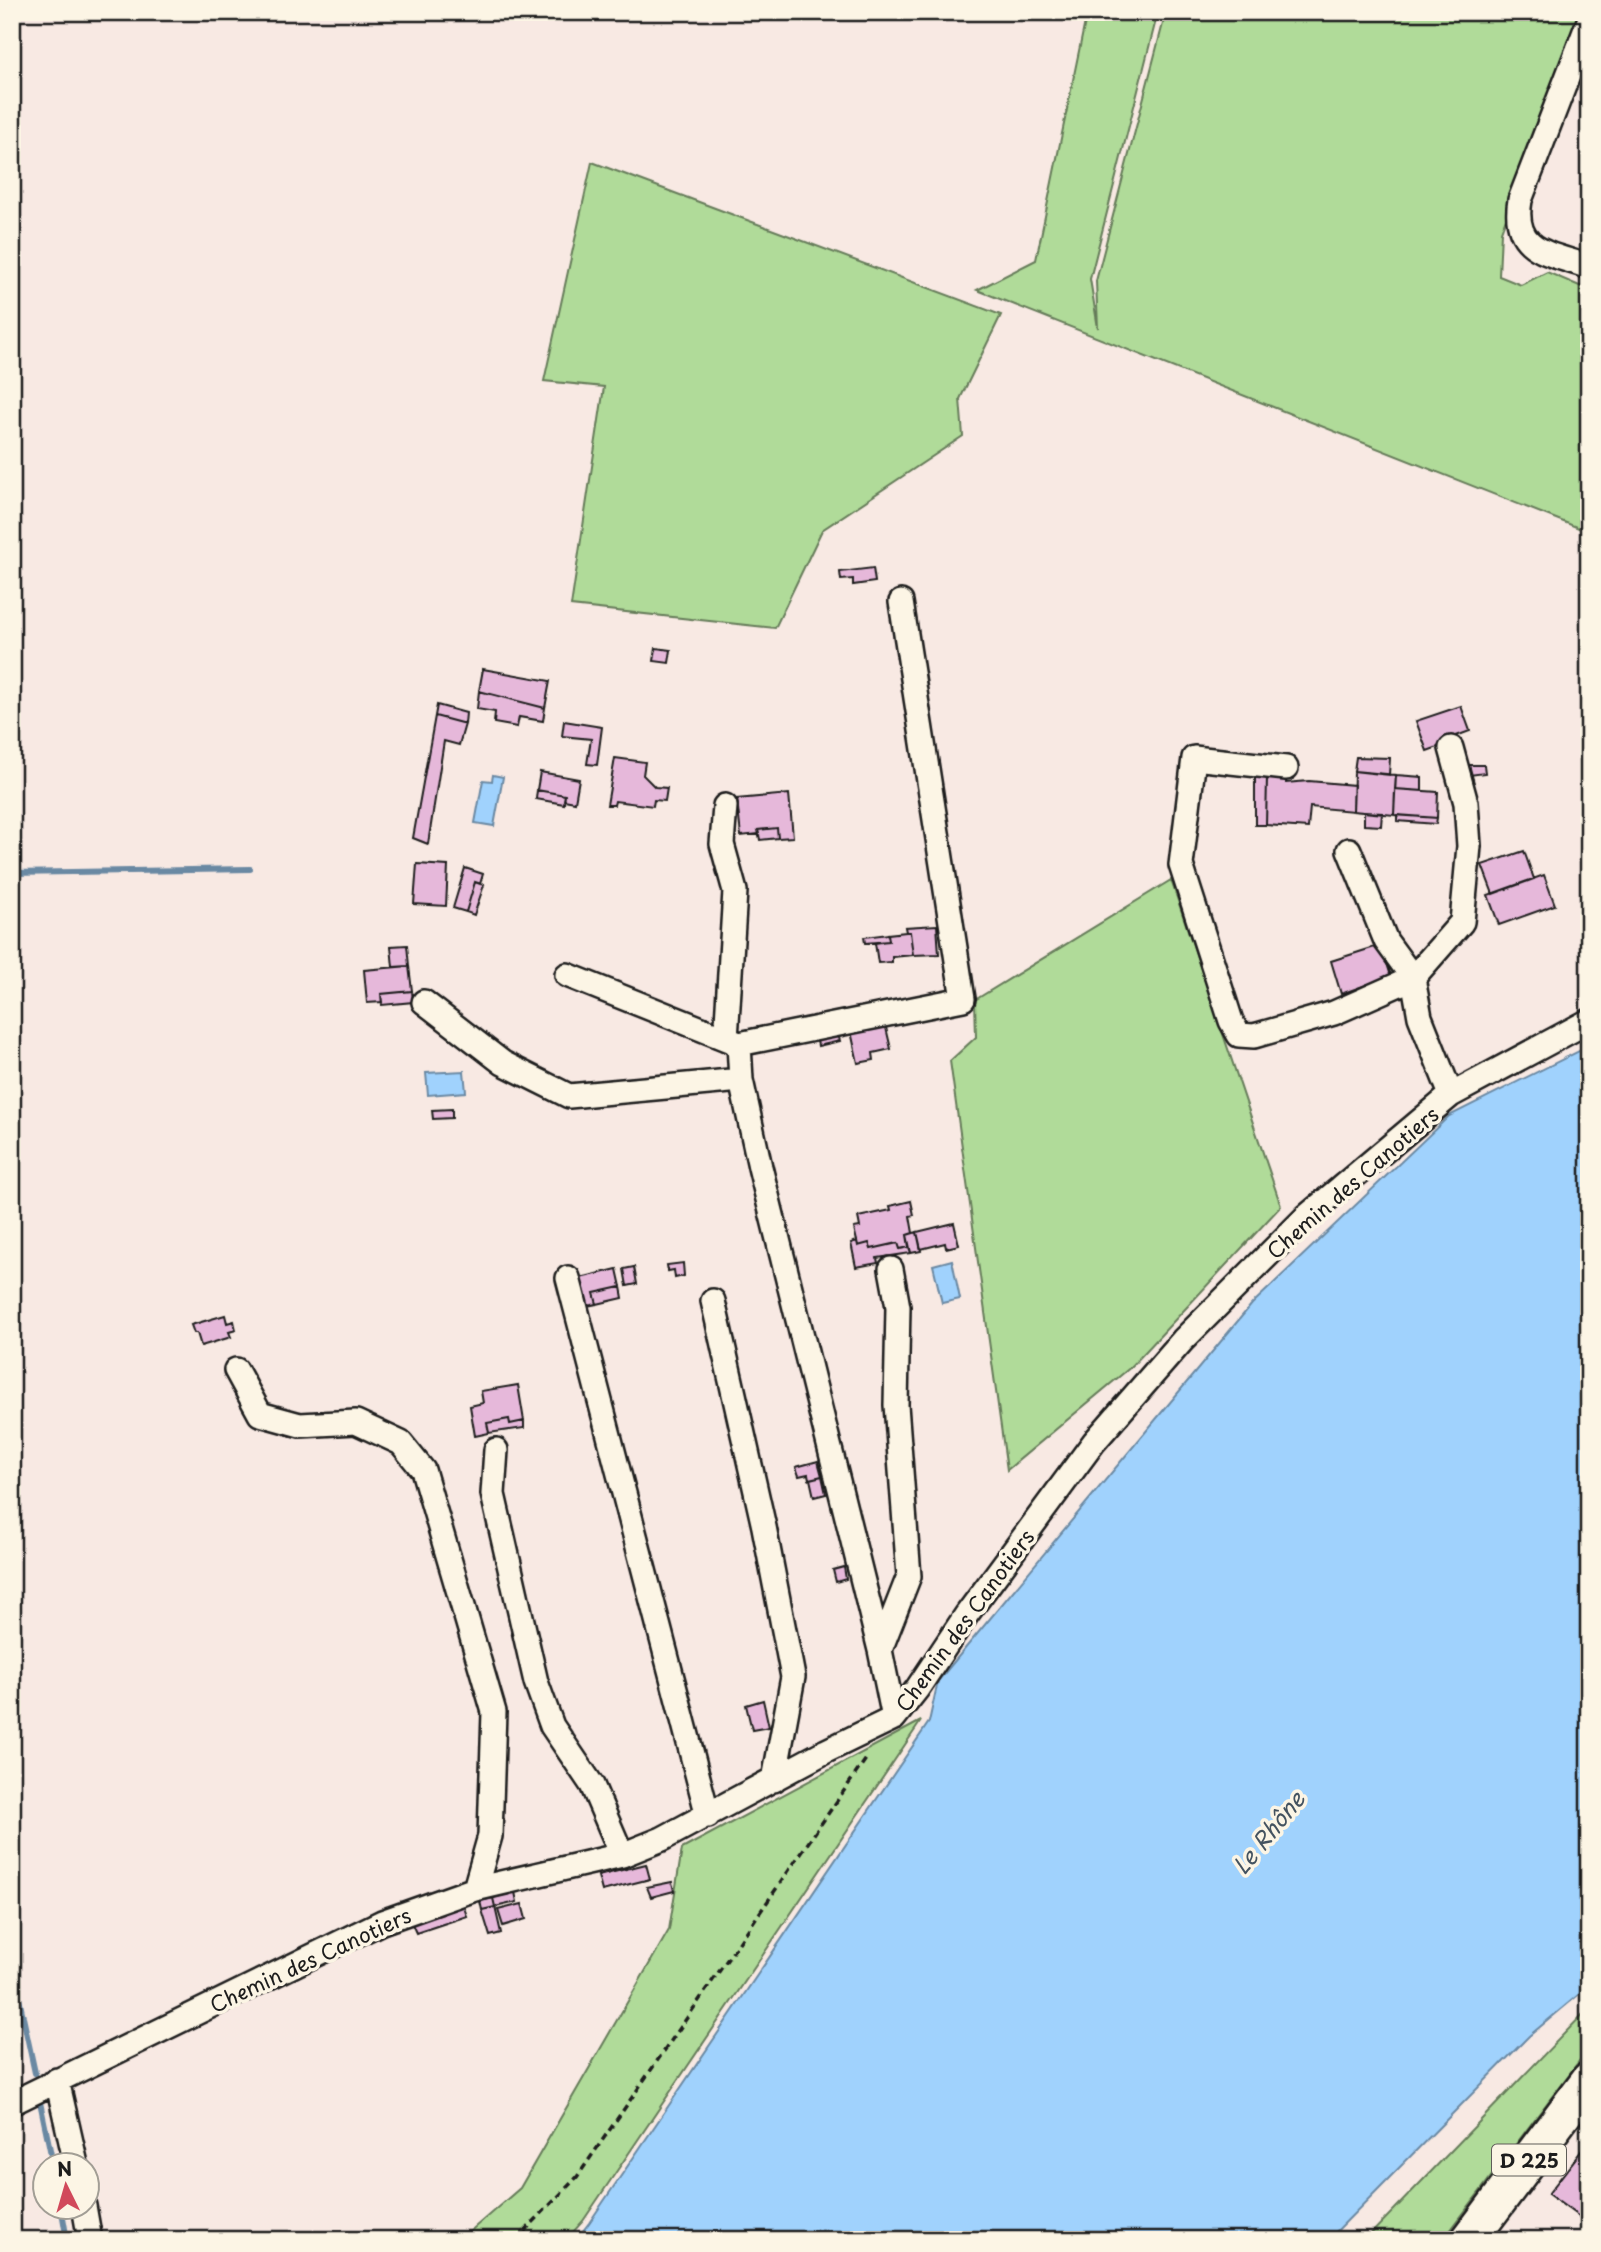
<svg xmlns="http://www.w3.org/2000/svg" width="1601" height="2252" font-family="'Playpen Sans',sans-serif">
<rect width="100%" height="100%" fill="#f8e9e3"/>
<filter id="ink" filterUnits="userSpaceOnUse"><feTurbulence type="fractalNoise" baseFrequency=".0143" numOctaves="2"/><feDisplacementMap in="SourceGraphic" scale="14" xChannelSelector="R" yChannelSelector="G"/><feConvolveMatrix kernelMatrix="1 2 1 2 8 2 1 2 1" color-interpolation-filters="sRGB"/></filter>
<g filter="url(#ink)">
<path fill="#b0db99" stroke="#667c5a" stroke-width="2" d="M1087,12H1158L1090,279L1098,328L1096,281L1166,12H1580L1501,232L1499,276L1521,285L1547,272L1589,290V532L977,290L1036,260Z
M592,162L1001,315L960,399L963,436L822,530L775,628L571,606L604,387L544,381Z
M1171,880L1281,1206L1132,1366L1007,1470L950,1061L976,1037L975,1000Z
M921,1721L583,2221L566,2240H460L520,2188L669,1930L682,1849Z
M1589,2008V2048L1443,2240H1365Z"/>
<path fill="#a0d2fd" stroke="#6b89a3" stroke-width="2" d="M493,775L503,777L494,826L475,823L483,780L492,781Z
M1589,1046V1986L1529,2036L1328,2240H576L589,2223L929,1722L938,1681L1252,1304L1449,1116Z
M464,1071L466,1092L428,1095L426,1073Z
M952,1260L960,1299L942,1303L933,1265Z"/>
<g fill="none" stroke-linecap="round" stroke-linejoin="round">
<path stroke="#6b89a3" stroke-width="6" d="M12,873L250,869
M12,1966L35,2073
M40,2102L53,2164
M61,2206L67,2240"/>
</g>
<path fill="#e6b8da" stroke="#1c1c1c" stroke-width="2" d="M873,568L875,582L853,585V579L841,580L840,572Z
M656,648L671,650L669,663L654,661Z
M483,669L550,681L545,708L479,691Z
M479,691L545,708L543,721L519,717L517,727L494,723L495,712L477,709Z
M437,705L466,713L465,724L435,716Z
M1461,706L1470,731L1451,738L1452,742L1427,751L1416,721Z
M435,716L465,724L459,745L444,741L428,844L413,838Z
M564,721L602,727L597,765L587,764L591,739L562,736Z
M1356,757L1390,758L1389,775L1354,771Z
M615,758L645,762L643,775L655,787L667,788L665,801L654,800L653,806L615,801L614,805H607Z
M1468,765H1484L1485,773L1470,775Z
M1354,771L1396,775L1394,815L1353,811Z
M540,772L579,779L575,802L564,800L565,795L537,790Z
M1396,775L1422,777V791L1395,789Z
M1255,777H1267L1266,825H1255Z
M1267,777L1286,780V783L1309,781L1354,785L1353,811L1310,807L1308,828L1266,825Z
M1395,789L1438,792L1437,818L1394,815Z
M537,790L565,795L564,804L536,799Z
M789,794L793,837L778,838L777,828L758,830L759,834L741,836L737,799Z
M1364,812L1382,813L1381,826L1364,825Z
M1397,815L1437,818L1436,824L1397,821Z
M777,828L778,838L760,840L758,830Z
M1524,851L1534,879L1493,894L1482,865Z
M417,864L448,866L446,906L414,904Z
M465,868L483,874L480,884L475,882L466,912L453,908Z
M1544,875L1555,905L1499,925L1488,895Z
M475,882L484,885L474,915L466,912Z
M937,925L939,954L913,955L910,932H906L905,927Z
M906,932H910L913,955L892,957V962L878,963L875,943L889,941L888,934Z
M888,934L889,941L865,943L864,937Z
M407,945L409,966L393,967L391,946Z
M1381,945L1391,976L1341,994L1331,961Z
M409,966L412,991L381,994L382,1002L367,1003L364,970Z
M412,991L413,1002L382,1005L381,994Z
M884,1019L891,1049L873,1053L874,1060L858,1063L850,1027Z
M837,1031L840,1041L818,1046L816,1035Z
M452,1109V1118L433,1119L432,1110Z
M911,1201L914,1215L910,1216L913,1233L907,1235L909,1247L900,1249L898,1243L871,1249L869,1243L858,1246L854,1228L860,1227L858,1217L891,1210L890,1206Z
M954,1223L959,1245L946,1248L945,1243L921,1249L917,1232Z
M917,1232L921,1251L911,1253L907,1235Z
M857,1241L858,1246L869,1243L871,1249L898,1243L900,1249L909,1247L911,1253L877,1258L878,1263L856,1267L851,1243Z
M683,1263L684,1276L675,1278L674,1270L668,1271L667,1265Z
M634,1267L637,1284L627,1286L624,1269Z
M617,1269L621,1287L594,1293L597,1304L582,1307L576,1279Z
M621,1287L623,1298L597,1304L594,1293Z
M225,1315L227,1323L234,1321L236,1330L229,1332L231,1337L201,1346L197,1333H194L191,1325Z
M518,1385L524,1421L510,1424L509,1419L487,1423L489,1433L475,1436L470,1406L483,1403L481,1391Z
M509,1419L510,1424L524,1421V1428L489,1433L487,1423Z
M818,1461L822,1476L809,1479L808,1474L799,1476L796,1467Z
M822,1476L826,1494L814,1497L810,1479Z
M844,1567L846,1579L836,1582L833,1570Z
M763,1700L769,1727L752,1730L746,1705Z
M646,1864L650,1879L602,1891L598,1876Z
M672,1882L674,1891L651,1897L647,1887Z
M515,1892L517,1902L495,1907L493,1898Z
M493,1898L495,1907L482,1910L480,1901Z
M462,1902L467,1916L416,1933L411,1922Z
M522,1904L526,1919L503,1926L498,1910Z
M495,1907L501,1933L490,1936L482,1910Z
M1589,2141V2224L1548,2194Z"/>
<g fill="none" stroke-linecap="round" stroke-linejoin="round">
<g stroke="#1c1c1c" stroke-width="28">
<path id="minor" d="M1589,21L1520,200C1511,252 1550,253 1589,267
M1451,748L1466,803L1469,846L1462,922L1413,978L1420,1017L1451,1095
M1286,768L1194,758L1181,865L1231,1021L1239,1035L1254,1036L1334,1013L1413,978L1386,941L1349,850
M725,806L722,844L735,891L726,1039
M567,975L739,1044
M424,1002L503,1063L569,1096L741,1080
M891,1269L898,1307L896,1405L909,1576L880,1650L894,1718
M568,1278L708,1816
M713,1301L764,1527L793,1677L774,1780
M236,1370L260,1414L300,1425L356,1422L401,1443L423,1470L494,1712L490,1836L475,1889
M496,1450L493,1494L536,1682L552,1726L592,1785L622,1855
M880,1650L760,1167L741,1080L739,1044L963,999L901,602
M57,2080L76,2164
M12,2103L382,1922L475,1889L622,1855L662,1839L826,1751L894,1718L917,1689L967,1614L1094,1442L1183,1340L1307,1216L1451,1095L1589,1021
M84,2206L90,2240"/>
</g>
<g stroke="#1c1c1c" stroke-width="40">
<path id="highway" d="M1469,2240L1589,2080"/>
</g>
<path stroke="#1c1c1c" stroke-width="3.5" stroke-dasharray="7 5" stroke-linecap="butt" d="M516,2240L577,2177L868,1756"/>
<use href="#minor" stroke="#fcf5e5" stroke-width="23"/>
<use href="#highway" stroke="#fcf5e5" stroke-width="35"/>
</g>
</g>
<g text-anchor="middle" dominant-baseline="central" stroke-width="7" stroke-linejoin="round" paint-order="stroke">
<rect fill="#fcf5e5" stroke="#5f5d58" stroke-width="2" x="1492" y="2144.5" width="74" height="31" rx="5"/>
<g font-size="19" font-weight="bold" fill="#1c1c1c">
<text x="1529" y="2160">D 225</text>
</g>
<g font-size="21" fill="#1c1c1c" stroke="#fcf5e5">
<text transform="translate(1352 1182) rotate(-41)">Chemin des Canotiers</text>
<text transform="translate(964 1620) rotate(-54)">Chemin des Canotiers</text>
<text transform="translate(310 1959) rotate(-25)">Chemin des Canotiers</text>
</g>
<g font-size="23" font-style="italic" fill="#445360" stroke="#fcf5e5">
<text transform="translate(1268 1832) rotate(-51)">Le Rhône</text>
</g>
</g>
<rect width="1601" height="2252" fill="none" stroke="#fcf5e5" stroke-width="42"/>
<rect x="21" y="21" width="1559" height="2210" fill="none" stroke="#1c1c1c" stroke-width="2.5" filter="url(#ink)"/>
<g transform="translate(66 2186) rotate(355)"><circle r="33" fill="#fcf5e5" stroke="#a29e95" stroke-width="2"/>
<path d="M0-5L12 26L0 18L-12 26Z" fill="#d1495b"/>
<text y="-10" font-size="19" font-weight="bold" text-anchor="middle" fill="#1c1c1c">N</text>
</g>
</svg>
